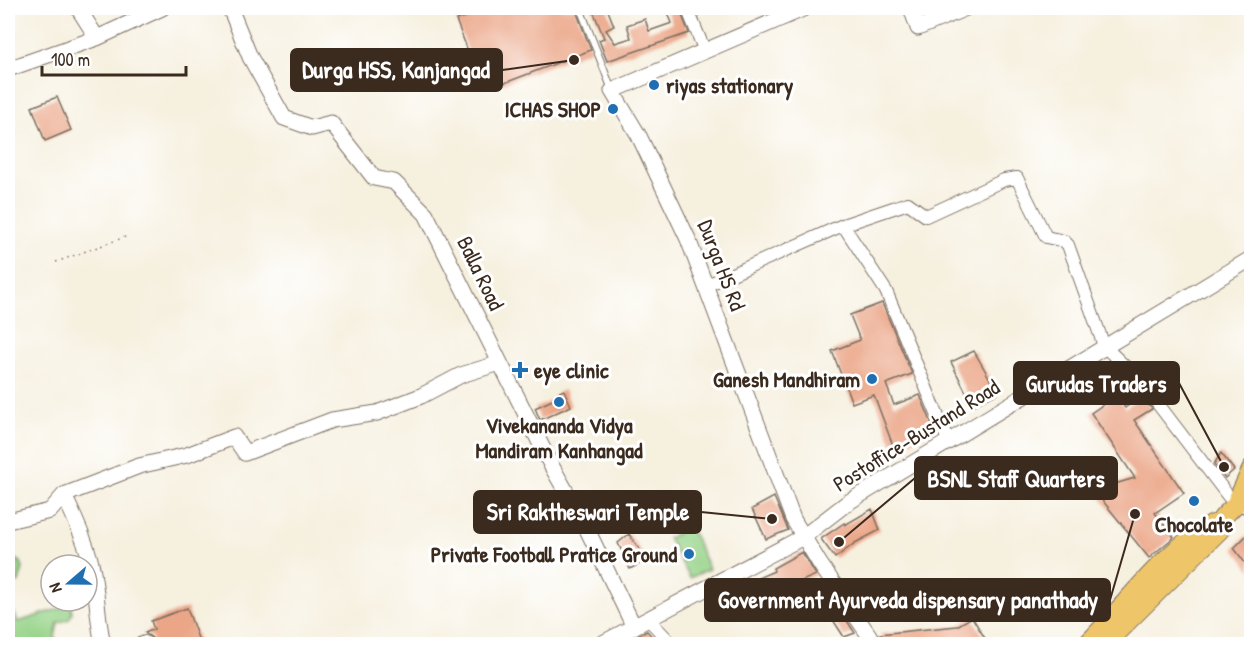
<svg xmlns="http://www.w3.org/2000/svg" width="1259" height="652" font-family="'Patrick Hand',sans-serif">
<rect width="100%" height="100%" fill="#fff"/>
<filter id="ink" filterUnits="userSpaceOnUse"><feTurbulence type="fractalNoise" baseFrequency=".0167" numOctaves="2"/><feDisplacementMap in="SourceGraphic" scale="12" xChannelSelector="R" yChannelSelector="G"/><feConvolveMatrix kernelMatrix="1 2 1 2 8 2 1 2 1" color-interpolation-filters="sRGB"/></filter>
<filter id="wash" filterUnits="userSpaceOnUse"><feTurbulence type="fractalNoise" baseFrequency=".008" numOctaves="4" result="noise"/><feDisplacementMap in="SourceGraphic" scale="24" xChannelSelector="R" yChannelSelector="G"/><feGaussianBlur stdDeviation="1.35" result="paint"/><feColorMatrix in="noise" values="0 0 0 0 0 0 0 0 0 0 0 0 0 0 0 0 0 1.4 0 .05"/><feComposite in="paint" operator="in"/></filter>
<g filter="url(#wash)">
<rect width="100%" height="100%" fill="#f6f0df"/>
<path fill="#96d388" stroke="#687e53" stroke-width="1.5" d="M690,527L709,569L690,578L668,538Z
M10,556L21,562L23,568L19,582L8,587V557Z
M8,597L18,622L71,605L72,613L69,619L58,623L55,637L57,644H8Z"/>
<g id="blocks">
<path fill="#eba687" d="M472,8H575L591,50L502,84L489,49L470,56L456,20L475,14Z
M592,8H607L614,26L606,30L615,43L631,38L627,25L645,19L649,31L672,23L666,8H679L689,33L607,61L599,40L604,38Z
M57,97L71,130L45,141L32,107Z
M882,303L912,374L886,384L894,405L920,395L935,431L908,442L909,446L895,451L874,395L852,403L832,351L860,340L850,315Z
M974,351L998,393L973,406L951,362Z
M564,390L571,406L540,420L535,408L559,397L557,393Z
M1117,395L1125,408L1141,396L1152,409L1134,420L1184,493L1155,513L1174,537L1149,558L1094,490L1135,478L1091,413Z
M1221,453L1234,470L1225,478L1214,464Z
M774,497L788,530L766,539L752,509Z
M872,509L880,530L855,543L835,558L821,539L844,523L845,525Z
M629,534L647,560L630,569L618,543Z
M1247,535L1251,541V571L1234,548Z
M802,552L816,575L774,593L775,596L731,617L719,595L774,571L773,568Z
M838,607L855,633L844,637L828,612Z
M187,608L199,641L188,645H153L152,638L145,633L154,629L151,621Z
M972,617L989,645H886L880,634L957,626Z
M647,631L660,645H632L629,640Z"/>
</g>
</g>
<g filter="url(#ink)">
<use href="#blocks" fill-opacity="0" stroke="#7c6f62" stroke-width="1.5"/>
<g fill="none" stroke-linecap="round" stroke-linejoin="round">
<g stroke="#7c6f62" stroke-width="8">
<path id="service" d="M580,8L612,90"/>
</g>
<g stroke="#7c6f62" stroke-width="14">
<path id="minor" d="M687,8L704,49
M843,225L886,291L949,443
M705,286L843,225L908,203L926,216L1004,180L1017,178L1046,237L1064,241L1068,245L1104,346L1142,383L1235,505
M648,619L672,644
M140,644L145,642"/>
</g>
<g stroke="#7c6f62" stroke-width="17">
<path id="tertiary" d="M78,8L97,38
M230,8L250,57L284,118L312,128L331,123L374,178L394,182L426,214L551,465L585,525L634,627
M805,8L612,91L639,136L688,239L793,519L820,564L875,644
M911,8L918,28L966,8
M8,69L97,38L162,8
M64,495L139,466L187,455L234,437L245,453L332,420L377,413L421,396L461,375L500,363
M8,521L50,511L64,495C73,515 83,535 89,556C98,585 96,615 103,644
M601,644L803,537L847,503L1252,258"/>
</g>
<g stroke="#7c6f62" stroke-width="19">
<path id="secondary" d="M1237,500L1244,504L1252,498"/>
</g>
<g stroke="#7c6f62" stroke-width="20">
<path id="primary" d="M1222,518L1235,505L1252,468
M1087,644C1127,604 1162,551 1213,524
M1105,644L1220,530"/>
</g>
<path stroke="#7c6f62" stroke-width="1.5" stroke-dasharray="1.5 4.5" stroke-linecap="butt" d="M56,262L128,236"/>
<use href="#service" stroke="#fff" stroke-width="6"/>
<use href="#minor" stroke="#fff" stroke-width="12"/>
<use href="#tertiary" stroke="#fff" stroke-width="15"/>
<use href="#secondary" stroke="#f8e8c3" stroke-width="16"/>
<use href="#primary" stroke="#eec569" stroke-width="18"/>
</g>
</g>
<g fill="#1f6fb2" stroke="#fff" stroke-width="2">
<circle cx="654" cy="85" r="6"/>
<circle cx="613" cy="109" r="6"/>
<path d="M517 361h6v6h6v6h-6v6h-6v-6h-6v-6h6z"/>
<circle cx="872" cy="379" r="6"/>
<circle cx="559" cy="402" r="6"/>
<circle cx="1194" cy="501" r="6"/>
<circle cx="689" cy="554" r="6"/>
</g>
<g text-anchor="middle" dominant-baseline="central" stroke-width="6" stroke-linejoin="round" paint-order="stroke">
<g font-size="22" font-weight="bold" fill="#3b2a1e" stroke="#fff" text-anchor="end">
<text x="666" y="85" text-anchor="start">riyas stationary</text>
<text x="601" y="109">ICHAS SHOP</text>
<text x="534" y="370" text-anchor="start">eye clinic</text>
<text x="860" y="379">Ganesh Mandhiram</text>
<text x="559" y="425" text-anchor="middle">Vivekananda Vidya<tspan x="559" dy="25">Mandiram Kanhangad</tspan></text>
<text x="1194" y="524" text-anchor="middle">Chocolate</text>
<text x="677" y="554">Private Football Pratice Ground</text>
</g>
<g font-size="22" fill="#3b2a1e" stroke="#fff">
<text transform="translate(722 265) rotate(69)">Durga HS Rd</text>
<text transform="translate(481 273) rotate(64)">Balla Road</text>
<text transform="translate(916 435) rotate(-32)">Postoffice-Bustand Road</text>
</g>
</g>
<path fill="none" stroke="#3b2a1e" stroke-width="2" d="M574 60L502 70M1224 467L1179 383M839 542L915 478M772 519L701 512M1135 514L1110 600"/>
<g fill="#3b2a1e" stroke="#fff" stroke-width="2">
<circle cx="574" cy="60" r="6"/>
<circle cx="1224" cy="467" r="6"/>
<circle cx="839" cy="542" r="6"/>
<circle cx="772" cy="519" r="6"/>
<circle cx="1135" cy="514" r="6"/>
</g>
<g fill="#3b2a1e" stroke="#3b2a1e" stroke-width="2">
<rect x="291" y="49" width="211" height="42" rx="6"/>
<rect x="1014" y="362" width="165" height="42" rx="6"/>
<rect x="915" y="457" width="202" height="42" rx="6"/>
<rect x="474" y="491" width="227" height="42" rx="6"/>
<rect x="705" y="579" width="405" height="42" rx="6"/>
</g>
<g font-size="24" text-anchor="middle" font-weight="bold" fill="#fff">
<text x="396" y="78">Durga HSS, Kanjangad</text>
<text x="1096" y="392">Gurudas Traders</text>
<text x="1016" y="487">BSNL Staff Quarters</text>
<text x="588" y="520">Sri Raktheswari Temple</text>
<text x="908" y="608">Government Ayurveda dispensary panathady</text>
</g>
<rect width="1259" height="652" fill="none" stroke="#fff" stroke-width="30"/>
<g transform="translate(69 583) rotate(250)"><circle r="28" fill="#ffffff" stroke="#b1aaa5" stroke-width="1.5"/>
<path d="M0-4.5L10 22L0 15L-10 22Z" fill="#1f6fb2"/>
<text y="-9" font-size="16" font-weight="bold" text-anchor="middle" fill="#3b2a1e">N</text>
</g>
<path d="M42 66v9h144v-9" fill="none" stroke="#3b2a1e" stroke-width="3"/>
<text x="51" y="66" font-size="18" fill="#3b2a1e" stroke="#ffffff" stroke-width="4.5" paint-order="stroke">100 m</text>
</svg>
